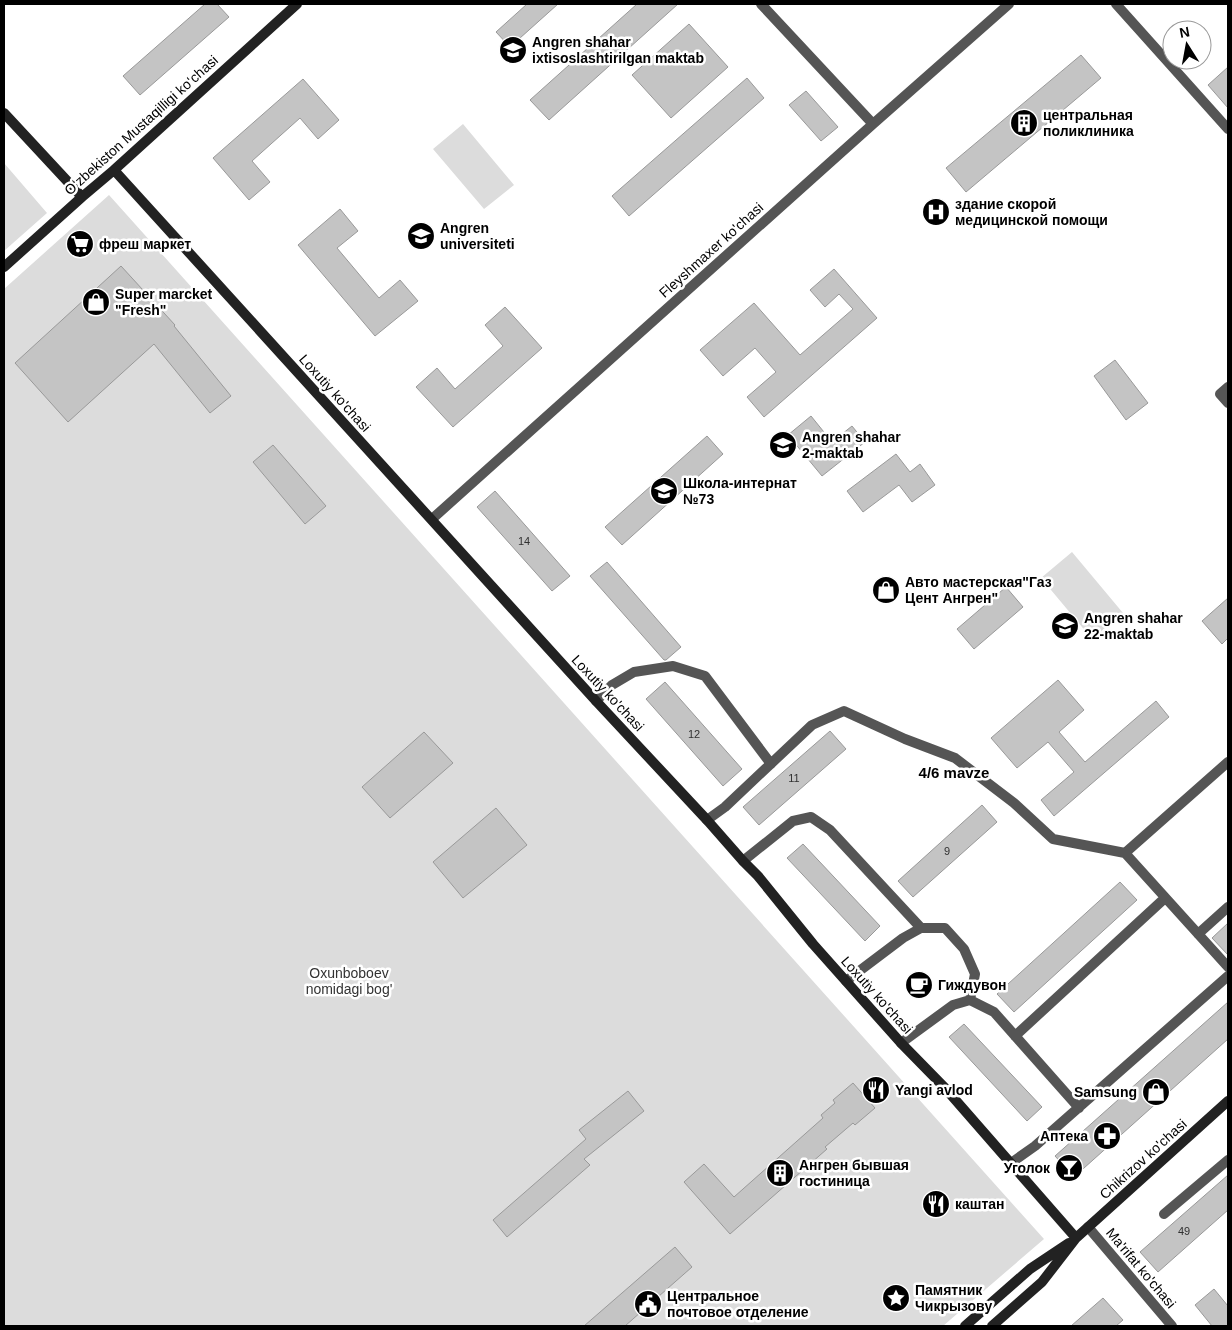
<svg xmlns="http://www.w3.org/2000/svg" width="1232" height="1330" font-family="Arial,sans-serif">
<rect width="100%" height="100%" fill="#fff"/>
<path fill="#dcdcdc" d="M463,124L514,185L484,209L433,149Z
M4,163L47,213L4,251Z
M109,195L1044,1239L943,1326H4V289Z
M1072,552L1123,613L1092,639L1041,578Z"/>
<path fill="#c4c4c4" stroke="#999" d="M205,4H217L229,17L140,95L123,76Z
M527,4H558L510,47L496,32Z
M637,4H678L549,120L530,100Z
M689,24L728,67L671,118L632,75Z
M1081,55L1101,78L966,192L946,168Z
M1228,67V108L1208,85Z
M747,78L764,98L629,216L612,196Z
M303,79L339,120L318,139L300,118L252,161L270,182L249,200L213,158Z
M806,91L838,127L821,141L789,105Z
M340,209L358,231L337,248L379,298L400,280L418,301L375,336L298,245Z
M121,266L175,325L174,326L231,396L210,413L154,344L68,422L15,363Z
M834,269L877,318L764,417L747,397L776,372L755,348L723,376L700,350L754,303L800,355L853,309L839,294L825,307L810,290Z
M505,307L542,348L453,427L416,387L437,368L455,389L503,346L485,325Z
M1115,360L1148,403L1126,420L1094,376Z
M811,416L832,442L852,426L865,442L822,476L788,435Z
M707,436L723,454L622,545L605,527Z
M273,445L326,506L305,524L253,462Z
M896,454L910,472L920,464L935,485L912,502L899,485L863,512L847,491Z
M495,491L570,576L552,591L477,507Z
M607,562L681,647L666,660H664L590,576Z
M1006,587L1023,607L974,649L957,629Z
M1228,598V638L1222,644L1202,621Z
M1058,680L1084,710L1059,732L1085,762L1156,701L1169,717L1054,816L1041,800L1074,772L1048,742L1017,768L991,738Z
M665,682L742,769L723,786L646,699Z
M830,731L846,749L759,825L743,807Z
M424,732L453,763L390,818L362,787Z
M982,805L997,822L913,897L898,881Z
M496,808L527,845L463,898L433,862Z
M803,844L880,926L865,941L787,858Z
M1120,882L1137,900L1014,1012L997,994Z
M1228,923V955L1212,938Z
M1228,1002V1039L1074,1177L1055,1156Z
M964,1024L1042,1107L1027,1121L949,1037Z
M853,1083L875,1108L855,1125L853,1123L825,1147L827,1149L730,1234L684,1182L704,1164L734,1197L823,1118L821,1115L835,1103L833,1100Z
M628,1091L644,1111L584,1159L590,1165L507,1237L493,1220L586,1139L579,1130Z
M1228,1175V1210L1158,1272L1140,1252Z
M675,1247L692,1267L625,1326H584Z
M1214,1289L1228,1306V1326H1212L1195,1305Z
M1103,1298L1123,1320L1116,1326H1071Z"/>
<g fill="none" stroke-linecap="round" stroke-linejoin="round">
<path stroke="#555" stroke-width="10" d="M761,4L873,124
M1116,4L1228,129
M1228,387L1220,394L1228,403
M432,519L873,124L1009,4
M596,701L612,685L634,672L673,666L705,676L771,764
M707,820L725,807L812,725L844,711L905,739L955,758L1014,803L1053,839L1125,853L1228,967
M1125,853L1228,762
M743,861L793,821L811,817L830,830L921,928
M1198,934L1228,907
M846,981L903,938L921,928H945L964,949L975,974L970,1000
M1015,1036L1165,898
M901,1043L953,1005L970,1000L994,1012L1079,1108
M1011,1163L1035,1146L1228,976
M1164,1214L1228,1160
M1088,1227L1172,1326"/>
<path stroke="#222" stroke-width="10" d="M4,113L82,197
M114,170L596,701L707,820L743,861L758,876L813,944L901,1043L945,1088L1076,1238
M4,267L82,197L114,170L297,4
M965,1326L1030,1269L1069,1243
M992,1326L1042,1282L1076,1238L1228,1101"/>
</g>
<defs>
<g id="school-disc" transform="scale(1.4375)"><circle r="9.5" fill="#000" stroke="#fff"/><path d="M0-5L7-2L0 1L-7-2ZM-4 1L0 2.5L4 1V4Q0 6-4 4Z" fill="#fff"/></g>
<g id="building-disc" transform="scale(1.4375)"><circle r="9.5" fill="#000" stroke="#fff"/><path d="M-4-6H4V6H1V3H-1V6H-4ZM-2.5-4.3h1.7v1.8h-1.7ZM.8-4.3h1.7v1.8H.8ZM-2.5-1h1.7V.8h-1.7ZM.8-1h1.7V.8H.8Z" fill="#fff"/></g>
<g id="hospital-disc" transform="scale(1.4375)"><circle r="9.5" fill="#000" stroke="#fff"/><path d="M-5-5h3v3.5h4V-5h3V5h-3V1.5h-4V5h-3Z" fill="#fff"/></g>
<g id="university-disc" transform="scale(1.4375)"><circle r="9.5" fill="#000" stroke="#fff"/><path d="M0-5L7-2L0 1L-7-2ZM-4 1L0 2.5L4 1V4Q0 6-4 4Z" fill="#fff"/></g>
<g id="supermarket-disc" transform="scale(1.4375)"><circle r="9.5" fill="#000" stroke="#fff"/><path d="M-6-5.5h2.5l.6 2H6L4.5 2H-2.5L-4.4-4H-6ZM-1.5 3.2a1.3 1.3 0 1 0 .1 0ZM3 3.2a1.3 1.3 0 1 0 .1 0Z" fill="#fff"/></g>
<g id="shop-disc" transform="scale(1.4375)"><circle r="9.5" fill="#000" stroke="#fff"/><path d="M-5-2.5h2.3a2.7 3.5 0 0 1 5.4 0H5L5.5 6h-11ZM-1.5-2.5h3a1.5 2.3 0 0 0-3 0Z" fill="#fff"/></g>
<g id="cafe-disc" transform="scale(1.4375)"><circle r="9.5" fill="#000" stroke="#fff"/><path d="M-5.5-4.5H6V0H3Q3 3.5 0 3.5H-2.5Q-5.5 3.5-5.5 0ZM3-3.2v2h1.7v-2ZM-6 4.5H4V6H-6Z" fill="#fff"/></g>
<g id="restaurant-disc" transform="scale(1.4375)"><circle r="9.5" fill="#000" stroke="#fff"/><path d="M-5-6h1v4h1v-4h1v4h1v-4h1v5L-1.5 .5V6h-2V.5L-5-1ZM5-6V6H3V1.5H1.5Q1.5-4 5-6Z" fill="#fff"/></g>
<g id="pharmacy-disc" transform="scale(1.4375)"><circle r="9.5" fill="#000" stroke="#fff"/><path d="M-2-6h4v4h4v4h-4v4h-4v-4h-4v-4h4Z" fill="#fff"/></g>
<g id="bar-disc" transform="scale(1.4375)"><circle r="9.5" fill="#000" stroke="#fff"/><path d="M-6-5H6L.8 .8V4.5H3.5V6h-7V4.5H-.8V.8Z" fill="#fff"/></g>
<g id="sight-disc" transform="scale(1.4375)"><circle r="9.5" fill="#000" stroke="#fff"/><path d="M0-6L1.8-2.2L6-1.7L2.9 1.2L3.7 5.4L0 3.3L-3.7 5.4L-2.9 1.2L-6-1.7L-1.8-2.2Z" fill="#fff"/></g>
<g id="civic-disc" transform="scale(1.4375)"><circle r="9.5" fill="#000" stroke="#fff"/><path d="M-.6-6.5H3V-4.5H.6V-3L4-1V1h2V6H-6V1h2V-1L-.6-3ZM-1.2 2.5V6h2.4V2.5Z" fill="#fff"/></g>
</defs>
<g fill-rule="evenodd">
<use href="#school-disc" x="513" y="50"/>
<use href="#building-disc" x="1024" y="123"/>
<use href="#hospital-disc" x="936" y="212"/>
<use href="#university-disc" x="421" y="236"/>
<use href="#supermarket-disc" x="80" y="244"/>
<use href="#shop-disc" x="96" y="302"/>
<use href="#school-disc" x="783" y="445"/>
<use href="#school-disc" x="664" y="491"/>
<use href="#shop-disc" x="886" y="590"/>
<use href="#school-disc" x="1065" y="626"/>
<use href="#cafe-disc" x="919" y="985"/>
<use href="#restaurant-disc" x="876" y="1090"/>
<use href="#shop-disc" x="1156" y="1092"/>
<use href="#pharmacy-disc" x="1107" y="1136"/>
<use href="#bar-disc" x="1069" y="1168"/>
<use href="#building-disc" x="780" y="1173"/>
<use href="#restaurant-disc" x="936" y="1204"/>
<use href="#sight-disc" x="896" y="1298"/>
<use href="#civic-disc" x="648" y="1304"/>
</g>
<g text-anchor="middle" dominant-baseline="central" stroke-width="5" stroke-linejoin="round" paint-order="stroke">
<g font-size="11" fill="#313131">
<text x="524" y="541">14</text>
<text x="694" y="734">12</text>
<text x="794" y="778">11</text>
<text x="947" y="851">9</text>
<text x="1184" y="1231">49</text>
</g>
<g font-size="14" font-weight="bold" fill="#000" stroke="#fff" text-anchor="start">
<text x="532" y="42">Angren shahar<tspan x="532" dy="16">ixtisoslashtirilgan maktab</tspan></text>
<text x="1043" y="115">центральная<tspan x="1043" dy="16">поликлиника</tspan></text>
<text x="955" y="204">здание скорой<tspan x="955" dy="16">медицинской помощи</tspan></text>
<text x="440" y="228">Angren<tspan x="440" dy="16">universiteti</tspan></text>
<text x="99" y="244">фреш маркет</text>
<text x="115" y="294">Super marcket<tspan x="115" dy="16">"Fresh"</tspan></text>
<text x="802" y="437">Angren shahar<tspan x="802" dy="16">2-maktab</tspan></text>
<text x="683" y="483">Школа-интернат<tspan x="683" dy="16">№73</tspan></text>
<text x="905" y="582">Авто мастерская"Газ<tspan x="905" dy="16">Цент Ангрен"</tspan></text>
<text x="1084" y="618">Angren shahar<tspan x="1084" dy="16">22-maktab</tspan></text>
<text x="938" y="985">Гиждувон</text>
<text x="895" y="1090">Yangi avlod</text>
<text x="1137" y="1092" text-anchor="end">Samsung</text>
<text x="1088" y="1136" text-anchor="end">Аптека</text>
<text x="799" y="1165">Ангрен бывшая<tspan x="799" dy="16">гостиница</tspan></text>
<text x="1050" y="1168" text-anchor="end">Уголок</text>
<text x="955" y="1204">каштан</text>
<text x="915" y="1290">Памятник<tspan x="915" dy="16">Чикрызову</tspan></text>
<text x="667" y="1296">Центральное<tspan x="667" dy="16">почтовое отделение</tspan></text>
</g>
<g font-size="14" fill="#000" stroke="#fff">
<text transform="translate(141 125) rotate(-42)">O‘zbekiston Mustaqilligi ko‘chasi</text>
<text transform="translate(711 250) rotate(-42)">Fleyshmaxer ko'chasi</text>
<text transform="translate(335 393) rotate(48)">Loxutiy ko'chasi</text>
<text transform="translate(608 693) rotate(47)">Loxutiy ko'chasi</text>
<text transform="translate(877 995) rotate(48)">Loxutiy ko'chasi</text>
<text transform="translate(1143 1159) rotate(-42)">Chikrizov ko'chasi</text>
<text transform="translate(1141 1268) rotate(50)">Ma'rifat ko'chasi</text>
</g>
<g font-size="14" fill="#333" stroke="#fff">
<text x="349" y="973">Oxunboboev<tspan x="349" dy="16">nomidagi bog'</tspan></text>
</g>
<g font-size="15" font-weight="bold" fill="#000" stroke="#fff">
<text x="954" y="772">4/6 mavze</text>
</g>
</g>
<rect width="1232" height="1330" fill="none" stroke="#000000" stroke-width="10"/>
<g transform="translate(1187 45) rotate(349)"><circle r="24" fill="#ffffff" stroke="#999999"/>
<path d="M0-4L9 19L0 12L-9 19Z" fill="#000000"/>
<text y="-8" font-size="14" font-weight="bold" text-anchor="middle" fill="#000000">N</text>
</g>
</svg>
